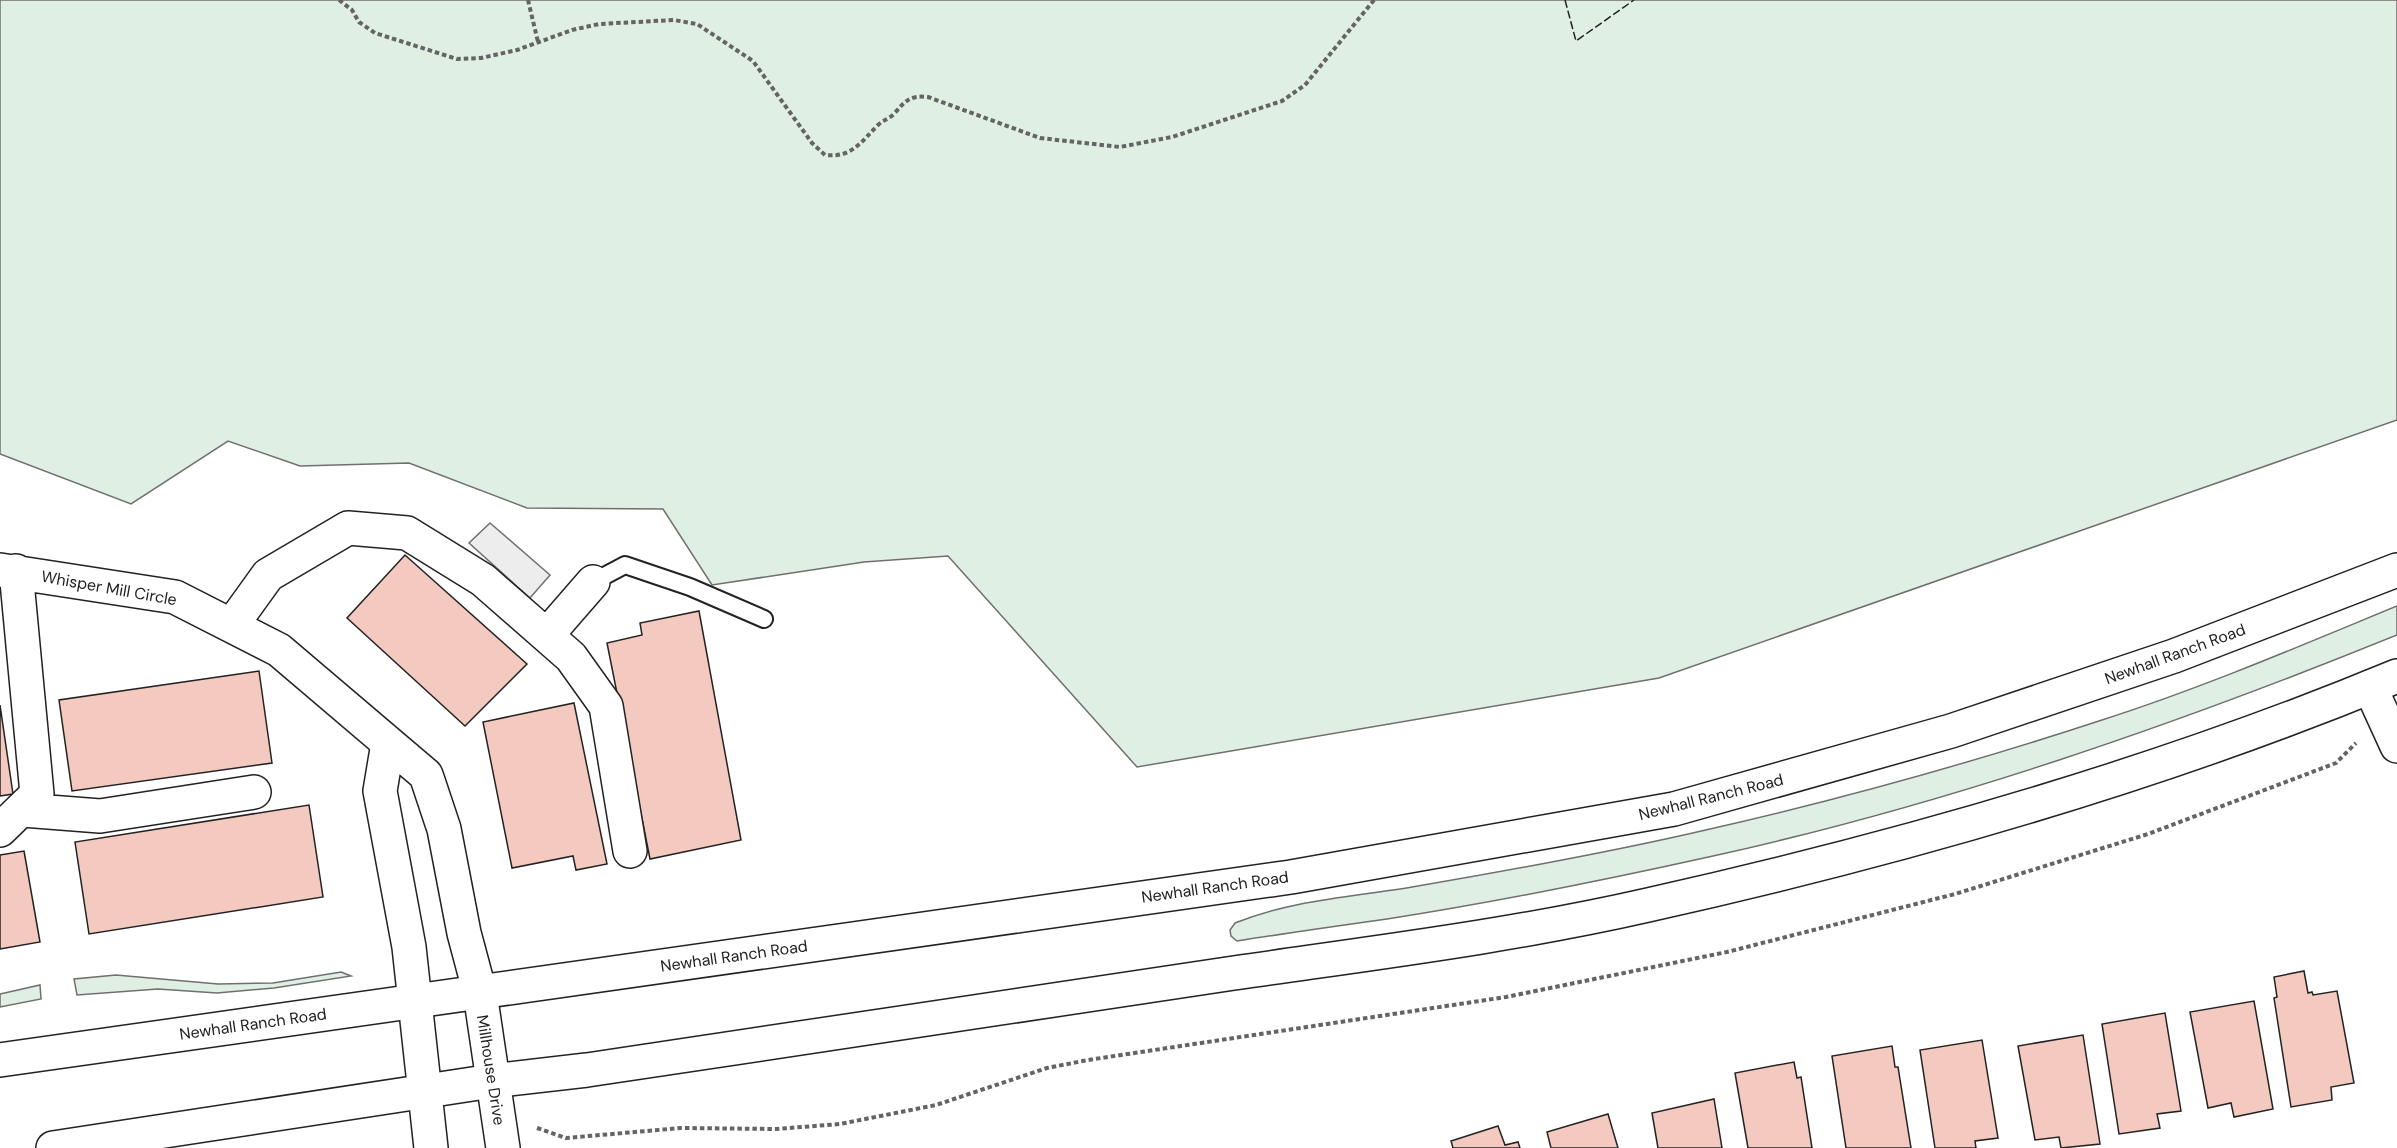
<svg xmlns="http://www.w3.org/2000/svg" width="2397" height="1148" font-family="'DM Sans',sans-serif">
<rect width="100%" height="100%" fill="#fff"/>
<path fill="#e0efe3" stroke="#6f6f6f" stroke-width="1.5" d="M0,0H2397V420L1659,678L1137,767L948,556L864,562L712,585L663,509L527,508L409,463L300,466L228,441L131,504L0,454Z
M2397,606V635C2175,725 1948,804 1713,856C1605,880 1496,902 1387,919C1337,926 1287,933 1237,941L1231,936L1230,930L1235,923C1292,900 1352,897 1412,887C1512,870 1612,852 1710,829C1842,799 1974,762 2102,720C2202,688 2300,646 2397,606Z
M341,972L351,976L274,988L217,993L158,989L77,995L74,979L116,975L218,984L273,983Z
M40,985L41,999L0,1007V994Z"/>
<path fill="#ededed" stroke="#6f6f6f" stroke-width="1.5" d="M490,523L550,575L530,598L469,543Z"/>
<path fill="#f3c9c0" stroke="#222" stroke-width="1.5" d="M405,555L527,664L465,726L347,618Z
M699,611L741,840L650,859L607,643L642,635L640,623Z
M259,671L272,763L72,791L59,700Z
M574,703L607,864L576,870L573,856L512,868L483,722Z
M0,705L13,794L0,796Z
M309,805L323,897L89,934L75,842Z
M24,851L40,942L0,949V855Z
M2304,971L2308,993L2312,992L2313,995L2337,991L2354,1083L2331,1087L2332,1100L2291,1107L2274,998L2277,997L2274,977Z
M2254,1001L2273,1109L2234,1117L2231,1103L2208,1108L2190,1012Z
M2165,1013L2181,1111L2157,1114L2160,1128L2119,1134L2102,1024Z
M2083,1035L2100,1144L2061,1148L2059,1137L2035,1140L2018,1046Z
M1982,1040L1998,1138L1975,1141L1976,1148H1935L1920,1050Z
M1892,1046L1895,1067H1898L1911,1148H1846L1832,1056Z
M1794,1062L1797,1078L1801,1077L1812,1148H1748L1735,1073Z
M1714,1099L1722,1148H1658L1652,1113Z
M1608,1114L1618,1148H1551L1547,1132Z
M1498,1126L1505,1145L1518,1142L1520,1148H1453L1451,1141Z"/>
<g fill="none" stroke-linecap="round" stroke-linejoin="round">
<g stroke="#222" stroke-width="20">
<path id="lane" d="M593,582L625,565L690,587L764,619"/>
</g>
<g stroke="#222" stroke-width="36">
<path id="street" d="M0,570L175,597L279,650L426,775L444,829L464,933L480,993L503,1148
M232,625L268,575L348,528L407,533L483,580L571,657L606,706L630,851
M547,635L593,582
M2370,687L2397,746
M388,743L380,791L409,947L431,1148
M23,810L100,816L254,792
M0,830L37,794L16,571"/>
</g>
<g stroke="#222" stroke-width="36">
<path id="primary" d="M0,1060L1291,877L1674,809L1951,731L2174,656L2397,570
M53,1148L492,1081L587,1070C803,1038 1018,1005 1234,973C1372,953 1512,936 1648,905C1903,848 2156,776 2397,676"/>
</g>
<path stroke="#646464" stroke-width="4" stroke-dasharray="4.5 3" stroke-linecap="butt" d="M339,0L352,10L359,22L375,33L457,59L481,58L517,50L572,30L599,24L674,20L697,24L753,61L812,143L825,155C852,158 861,142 878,125C883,120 889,119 894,114C905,101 910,95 928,97L1040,138L1120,147L1172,137L1282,101L1305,85L1374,0
M528,0L538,42
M537,1128L566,1138L681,1128L776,1129L840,1124L936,1105L1047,1068L1088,1060L1506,997L1727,952L1955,894L2148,834L2336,763L2356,743"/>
<use href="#lane" stroke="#fff" stroke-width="16"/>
<use href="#street" stroke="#fff" stroke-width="33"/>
<use href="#primary" stroke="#fff" stroke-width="33"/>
<path stroke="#222" stroke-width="1.5" stroke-dasharray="8 3" stroke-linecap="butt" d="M1565,0L1576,41L1634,0"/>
</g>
<g text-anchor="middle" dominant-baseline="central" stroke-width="4.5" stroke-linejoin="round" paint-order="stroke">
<g font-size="16" fill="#222" stroke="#fff">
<text transform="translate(109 588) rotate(10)">Whisper Mill Circle</text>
<text transform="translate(2175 654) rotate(-20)">Newhall Ranch Road</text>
<text transform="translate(1711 797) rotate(-14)">Newhall Ranch Road</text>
<text transform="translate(1215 887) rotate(-8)">Newhall Ranch Road</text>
<text transform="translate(734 956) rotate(-8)">Newhall Ranch Road</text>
<text transform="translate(253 1024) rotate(-8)">Newhall Ranch Road</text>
<text transform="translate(491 1070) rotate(81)">Millhouse Drive</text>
</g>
</g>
</svg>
